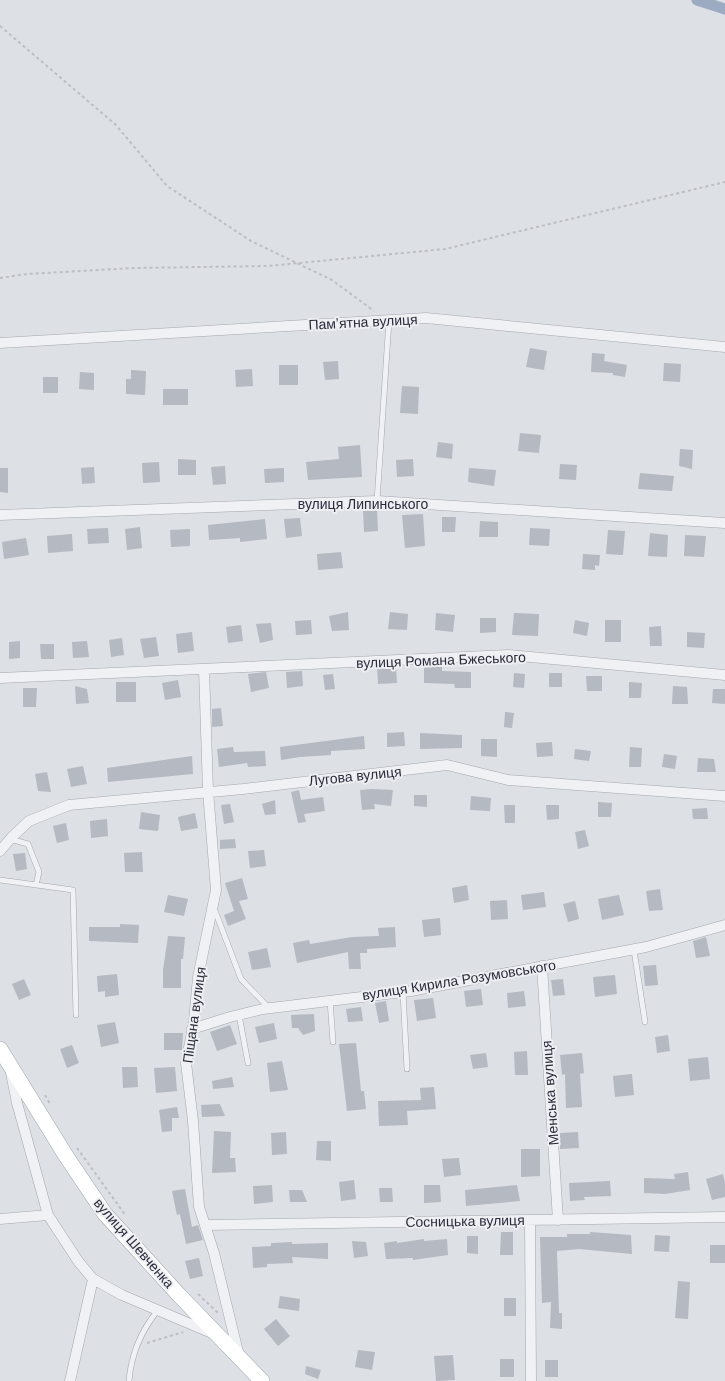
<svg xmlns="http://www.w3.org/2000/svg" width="725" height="1381" font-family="Arial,sans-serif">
<rect width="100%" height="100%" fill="#dde0e5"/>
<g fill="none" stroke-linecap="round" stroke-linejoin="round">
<path stroke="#9cabc2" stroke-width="11" d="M697,0L725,9"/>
</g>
<path fill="#b5b9c1" d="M530,348L547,351L544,370L526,367Z
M592,353L605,354L604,361L627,365L625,377L613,375V373L591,372Z
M338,361L339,379L325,380L323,362Z
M664,363L681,364L680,382L663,381Z
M279,365H298V385H279Z
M252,369L253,386L236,387L235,370Z
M131,370L146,371L145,395L126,394V379H131Z
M80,372L94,373V390L79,389Z
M43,377H58V393H43Z
M402,386L419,387L418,414L400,413Z
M163,389H188V405H163Z
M520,433L541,435L539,453L518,451Z
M438,442L453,444L452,459L436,457Z
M360,445L362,477L308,480L306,462L339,459L338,447Z
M680,449L693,450L692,469L679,466Z
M178,459L196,460V475H178Z
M413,459L414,476L397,477L396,460Z
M159,462L160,482L143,483L142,463Z
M560,464L577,465L576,480L559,479Z
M225,466L226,484L213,485L211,467Z
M94,467L95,483L82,484L81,468Z
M0,468H8V493L0,492Z
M284,468V482L265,483L264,469Z
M469,468L496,470L494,486L468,482Z
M640,473L674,476L672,491L638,489Z
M377,509L378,531L364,532L363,510Z
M423,514L425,546L405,548L402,515Z
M442,517H456L455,532H442Z
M300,518L302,536L286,538L284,519Z
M265,519L267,539L240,542V538L209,540L208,525Z
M480,521L498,522V537H479Z
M140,527L142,548L127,550L125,529Z
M108,528L109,543L88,544L87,529Z
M530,528L550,529L549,546L529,545Z
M190,529V546L171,547L170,530Z
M608,530L625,531L623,555L606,554Z
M650,533L668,535L667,557L648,556Z
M72,534L73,551L48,553L47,536Z
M685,535L706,536L704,557L684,556Z
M26,538L29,555L4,559L2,542Z
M341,552L343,568L318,570L317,554Z
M583,554L600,555L599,566L595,565V570L582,569Z
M348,612L349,630L332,631L329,616Z
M390,612L408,614L407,630L388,629Z
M436,613L455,615L453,632L435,630Z
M514,613L539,614L538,636L512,635Z
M480,618H496V632L480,633Z
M311,620L312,634L296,635L295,621Z
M575,620L589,623L587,636L573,633Z
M605,620H621V642H605Z
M271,623L273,640L260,643L256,624Z
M241,625L243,641L228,643L226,627Z
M661,626L662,646H650L649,627Z
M192,632L194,651L178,653L176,634Z
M687,632L705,633L704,648L687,647Z
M156,637L159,656L144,658L140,639Z
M122,638L124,655L111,657L109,640Z
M20,641V658L9,659V642Z
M87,641L89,657L73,658L72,642Z
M40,644H54V659H41Z
M424,665L442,666V671L471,672V688H455L454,684L424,683Z
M377,667H396L397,683L378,684Z
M302,671L303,686L287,688L286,672Z
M266,672L269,688L251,692L248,674Z
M514,673L525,674L524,688L513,687Z
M549,673H562V687H549Z
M333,674L335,689L325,690L323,675Z
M586,676H602V691H587Z
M178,680L181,697L165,700L162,683Z
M116,682H136V702H116Z
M629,682L642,683L641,698H629Z
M75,686L87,689L89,703L76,704Z
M673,686L687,687L688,704H672Z
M23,688H37L36,707H23Z
M713,689H725V704L712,703Z
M221,708L223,726L212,727V709Z
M505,712L514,713L512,728L504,727Z
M404,732L405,746L387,747V733Z
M420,733L462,735V748L420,749Z
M364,736L365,749L331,751V755L300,757L281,760L280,747Z
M481,739H497V757L481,756Z
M552,742L553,756L537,757L536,743Z
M233,747L234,752L265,751L266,766L248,767L247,763L219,767L217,749Z
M630,747L642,748L641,767H629Z
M575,749L591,751L589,761L574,759Z
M664,754L677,756L675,769L662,767Z
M192,756L193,774L108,782L107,768Z
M698,758L714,759L716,772H697Z
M83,766L87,784L71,787L67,769Z
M47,772L51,792L38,791L35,774Z
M372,789L393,790L391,806L374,804L375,809L362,810L360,790Z
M299,790L301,800L323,797L325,811L304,814L306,822L298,823L291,792Z
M414,795H427V807L414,806Z
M471,796L491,798L490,811L470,810Z
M275,800L276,814L265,815L262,804Z
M598,802L612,803L611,817H598Z
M230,804L234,822L224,824L221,805Z
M504,805H515V823H505Z
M546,805H559V819L547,820Z
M707,808L708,819H693L692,809Z
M141,812L160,815L158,831L139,829Z
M195,813L198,828L181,831L178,817Z
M107,819L108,836L91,838L90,821Z
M66,823L69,840L57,843L53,826Z
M585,830L589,846L578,849L575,832Z
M235,839L236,848L220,849V840Z
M264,850L266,866L250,868L248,851Z
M142,852L143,872H125L124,853Z
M25,853L27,869L16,871L13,854Z
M242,878L248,899L239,901L246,919L228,926L224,915L234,911L225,883Z
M467,885L469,900L454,903L452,888Z
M660,889L663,910L649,911L646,891Z
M544,892L546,907L523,910L521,895Z
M168,895L188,899L184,916L164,912Z
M619,895L624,915L602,920L598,899Z
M507,900L508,919L491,920L490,901Z
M575,901L579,919L568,922L563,904Z
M440,918L441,935L424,937L422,920Z
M120,924L139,925L138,943L89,941V927H120Z
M395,927L396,947L367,949V953H360L361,969H349L348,952L297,963L293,943L309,940L310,944L352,937L379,936L378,928Z
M168,936L185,937L183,959H181V988H163V970Z
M706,937L710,956L696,958L693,941Z
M267,948L271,967L252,970L248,952Z
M656,965L658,985L645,986L643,966Z
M117,974L119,995L105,997V991L98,992L97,976Z
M615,975L617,994L595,997L593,977Z
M24,979L31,995L19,1000L12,984Z
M563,979L565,995L553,996L551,980Z
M481,989L483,1005L466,1007L464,991Z
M524,991L526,1006L508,1008L507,993Z
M433,998L436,1018L417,1021L414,1000Z
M386,1001L389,1021L379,1023L375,1003Z
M361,1007L363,1021L348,1022L346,1009Z
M314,1014L315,1031L303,1035L298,1028H292L291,1015Z
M115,1022L119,1043L101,1047L97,1025Z
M274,1023L277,1039L259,1043L255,1027Z
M230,1025L237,1044L217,1051L210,1032Z
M164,1033H183L182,1050H164Z
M668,1035L670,1051L657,1053L655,1037Z
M356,1043L361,1091H364L366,1109L347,1111L339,1044Z
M72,1045L79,1063L67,1068L60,1049Z
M527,1051L528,1075H515L514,1052Z
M486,1053L488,1067L473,1069L470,1055Z
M582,1053L584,1073L580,1074L582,1107L566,1108L565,1074L562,1075L560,1055Z
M708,1057L710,1079L690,1081L688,1059Z
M282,1061L288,1090L270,1092L267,1063Z
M122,1067H137L138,1087L123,1088Z
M175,1067L177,1091L156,1093L154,1068Z
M632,1074L634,1095L615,1097L613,1076Z
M232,1077L234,1087L213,1089L212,1081Z
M434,1087L436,1109L407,1111L408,1125L379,1126L378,1101L421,1100L420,1088Z
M220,1104L225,1116L202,1117L201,1105Z
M177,1107L179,1118H172V1131L162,1132L159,1110Z
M214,1131L231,1132L230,1158H235L236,1172L212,1173Z
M286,1132L287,1154L272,1155L271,1133Z
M578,1132L579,1148L560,1149V1133Z
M317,1141H331V1161L316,1160Z
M521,1149H540V1176L521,1177Z
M459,1158L461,1175L444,1177L442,1159Z
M688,1172L690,1190L665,1194L644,1193V1178L675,1179L674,1174Z
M723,1174L725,1183V1197L712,1200L706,1179Z
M354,1180L356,1199L341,1201L339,1182Z
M610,1181L611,1196L584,1197L585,1200L570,1201L569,1183Z
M272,1185L273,1202L254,1204L253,1186Z
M424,1185H440L441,1202L424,1203Z
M517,1185L520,1201L466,1206L465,1190Z
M379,1188H392L393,1202H380Z
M185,1189L192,1227L198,1225L203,1240L186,1244L180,1214L177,1215L172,1191Z
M289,1190H302L307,1202H290Z
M501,1232H513V1255H500Z
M590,1232L631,1235L632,1254L579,1249L557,1251L559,1313H562V1329L550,1328L551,1302L542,1303L540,1237H567V1234H590Z
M655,1235L670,1236L669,1252L654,1251Z
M467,1236H478V1254L467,1253Z
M424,1239V1241L447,1239L448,1255L413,1260V1258L386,1259L384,1243L397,1241V1243Z
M352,1241L366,1242L368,1256L354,1258Z
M292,1242V1244L328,1243V1259L292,1257L293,1263L267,1264V1267L253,1268L252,1247L271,1246V1243Z
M710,1245H725V1263H710Z
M199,1258L203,1276L190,1279L185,1261Z
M678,1281L690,1282L688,1319L675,1318Z
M280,1296L300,1299L299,1311L278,1308Z
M504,1298H516V1316H504Z
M276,1319L290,1336L278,1346L264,1329Z
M358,1350L375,1352L372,1370L355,1367Z
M453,1355L455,1380L436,1381L434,1356Z
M500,1359H514V1377H500Z
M545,1360H558V1377H545Z
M306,1366L321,1370L318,1379L305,1374Z"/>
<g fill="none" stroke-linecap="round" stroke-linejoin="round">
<g stroke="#a3a7ae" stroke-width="6">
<path id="lane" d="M377,501L389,320
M10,839L28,844L39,872L36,885
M0,880L73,890L76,1015
M214,908L241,979L269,1008
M634,950L645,1022
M403,992L407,1069
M330,1000L333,1042
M239,1015L248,1063
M129,1381C131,1355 141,1331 158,1310"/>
</g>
<g stroke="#a3a7ae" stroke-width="11">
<path id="street" d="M0,343L426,318L725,347
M0,515L377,501L725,523
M204,669L208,791L216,890L198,977L194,1022L186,1063L193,1121L199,1207L214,1253L239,1356
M0,678L509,655L725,675
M0,851L12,837L29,821L69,805L243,789L447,765L508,780L725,796
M542,966L558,1220
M192,1029L230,1017L263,1009L411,991L646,947L725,925
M11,1073L17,1103L48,1215L78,1261L93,1279L122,1295L214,1334
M0,1219L48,1215
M530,1220L531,1381
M205,1225L725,1217
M70,1381L93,1279"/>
</g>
<g stroke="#9ea4b0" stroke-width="16">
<path id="primary" d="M0,1049L66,1156L105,1214L179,1295L262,1381"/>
</g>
<path stroke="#bcbec4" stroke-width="2" stroke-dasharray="3 3" stroke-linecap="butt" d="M0,26L116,125L167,186L251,241L332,280L374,311
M0,278L27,274L135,268L268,266L445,249L725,182
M45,1095L50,1104
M77,1148L126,1216
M198,1294L218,1313
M147,1343L183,1332"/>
<use href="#lane" stroke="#f0f1f4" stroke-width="5"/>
<use href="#street" stroke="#f0f1f4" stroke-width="10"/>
<use href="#primary" stroke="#fff" stroke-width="15"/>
</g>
<g text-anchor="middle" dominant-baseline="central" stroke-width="4" stroke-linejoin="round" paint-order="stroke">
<g font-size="14" fill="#292d3a" stroke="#edeff3">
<text transform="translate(363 322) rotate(-3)">Памʼятна вулиця</text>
<text x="363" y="504">вулиця Липинського</text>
<text transform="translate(441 660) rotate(-2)">вулиця Романа Бжеського</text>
<text transform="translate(355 776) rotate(-6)">Лугова вулиця</text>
<text transform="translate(459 980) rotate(-9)">вулиця Кирила Розумовського</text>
<text transform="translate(194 1015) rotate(-82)">Піщана вулиця</text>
<text transform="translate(550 1093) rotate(-94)">Менська вулиця</text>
<text transform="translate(465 1221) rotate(-1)">Сосницька вулиця</text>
<text transform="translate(134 1243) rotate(49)">вулиця Шевченка</text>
</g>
</g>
</svg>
